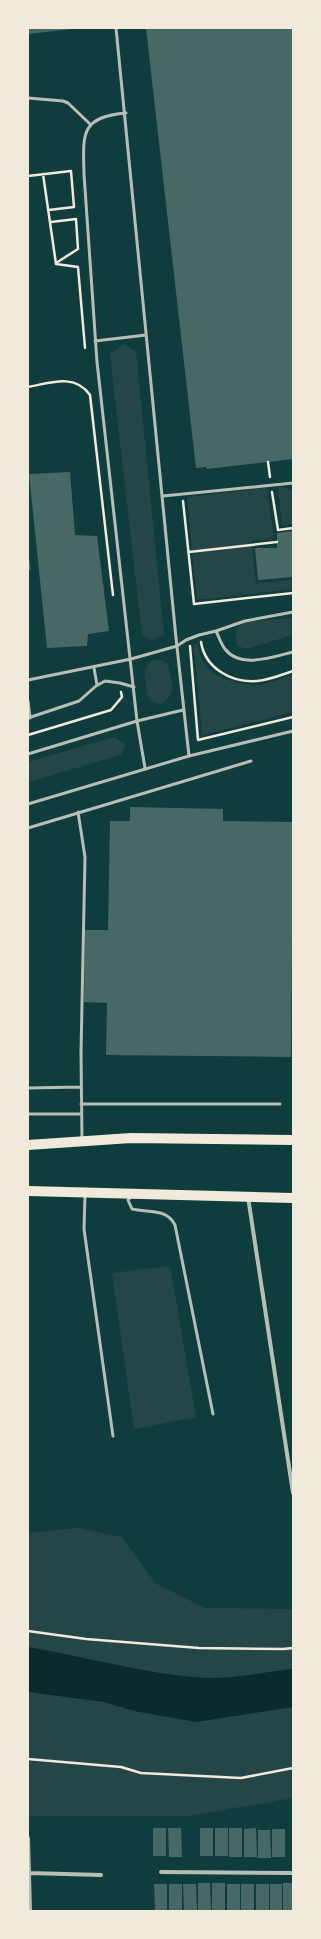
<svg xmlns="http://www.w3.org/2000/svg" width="321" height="1939" font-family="'Roboto Condensed',sans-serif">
<rect width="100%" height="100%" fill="#0f3d3e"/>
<path fill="#244646" d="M124,344L136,352L164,634L152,641L142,635L110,354Z
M278,486L293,490V524L282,526Z
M267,488L274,538L251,541L256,583L293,580V589L197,600L187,497Z
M293,618V635L245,649L237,645C234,635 236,630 243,622Z
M197,642C199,649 200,657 204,663C212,678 244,687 260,685C271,683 282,678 293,675V712L202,735L194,646Z
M153,660H161L168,664C171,682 179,692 161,704L153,702L148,697L144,672L148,664Z
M115,737L126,745L121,755L28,782V762Z
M170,1266L196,1417L134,1429L112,1273Z
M78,1528L122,1537L155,1583L205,1608L293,1609V1798L188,1816H28V1533Z"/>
<path fill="#0a2a2b" d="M28,1647C87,1657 145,1674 205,1678C235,1679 263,1672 293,1669V1707L196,1722L134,1711L104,1702L28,1692Z"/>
<path fill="#486865" d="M28,28H72V29L28,34Z
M146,28H293V459L207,469L206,467L196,468Z
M70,472L75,535L97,536L109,631L88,634L87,646L47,648L29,474Z
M293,531V577L258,580L255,548H277V533Z
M28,552L31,570H28Z
M130,807L223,809V821L293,822L291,1057L106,1055L107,1003L84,1002L85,930H108L110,821H130Z
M153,1828H166V1856H153Z
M168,1828H181L182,1857H169Z
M200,1828H213V1856H200Z
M215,1828H228V1856H215Z
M229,1828H242V1857H229Z
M256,1828L257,1857H244V1829Z
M272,1829H285V1857H272Z
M258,1830H270L271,1858H258Z
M198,1883H210L211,1911H198Z
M212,1883H225V1911H212Z
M283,1883H293V1911H283Z
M154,1884H167V1911H155Z
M169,1884H182V1911H169Z
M183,1884H196L197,1911H184Z
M227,1884H240V1911H227Z
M241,1884H254V1911H241Z
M256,1884H269V1911H256Z
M270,1884H282V1911H270Z"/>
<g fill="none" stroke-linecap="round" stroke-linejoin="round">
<path stroke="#f1e9da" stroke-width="2.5" d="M43,174L56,264L78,267L85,348
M28,176L71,171L74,207L49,210
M51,222L76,219L78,249L56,263
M28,387C50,383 75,373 90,395L113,595
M268,462L270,477
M272,492L278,530L293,528
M183,501L194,604L293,593
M189,552L277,542
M201,642C205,668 231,683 257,681C269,680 281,675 293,671
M190,646L198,740L293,717
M28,735L111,710L122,697L121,692
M28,1631L86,1639L199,1648L283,1649L293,1648
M28,1759L121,1767L141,1773L241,1778L293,1768"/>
<path stroke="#b8beb3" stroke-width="3" d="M28,98L63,101L68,103L90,124
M95,341L146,335
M163,496L293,483
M216,631C219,637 221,644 225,649C240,669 273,657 293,652
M94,668L97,685
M28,680L131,659L177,646L186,640L199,635L216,631L245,621L293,612
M28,701L30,718
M28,718L79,701L96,686L105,681L120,683L134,687
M28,754L137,721L97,362L84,174C83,134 80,117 126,113
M189,756L293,731
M145,768L137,721L183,710
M28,804L189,756L176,638L116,28
M78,812L85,857L81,1053L82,1139
M28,828L251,761
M28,1088L81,1087
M81,1104H280
M28,1114H81
M85,1195L84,1229L113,1436
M131,1197L128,1200L132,1209C149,1213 167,1208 175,1225L213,1414"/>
<path stroke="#b8beb3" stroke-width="4" d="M248,1197L293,1493
M28,1838L30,1911
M161,1872L293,1873
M29,1873L101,1875"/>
<path stroke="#f1e9da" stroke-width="10" d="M28,1145L131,1138L293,1140
M28,1191L293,1198"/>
</g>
<rect width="321" height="1939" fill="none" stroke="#f1e9da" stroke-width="58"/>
</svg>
